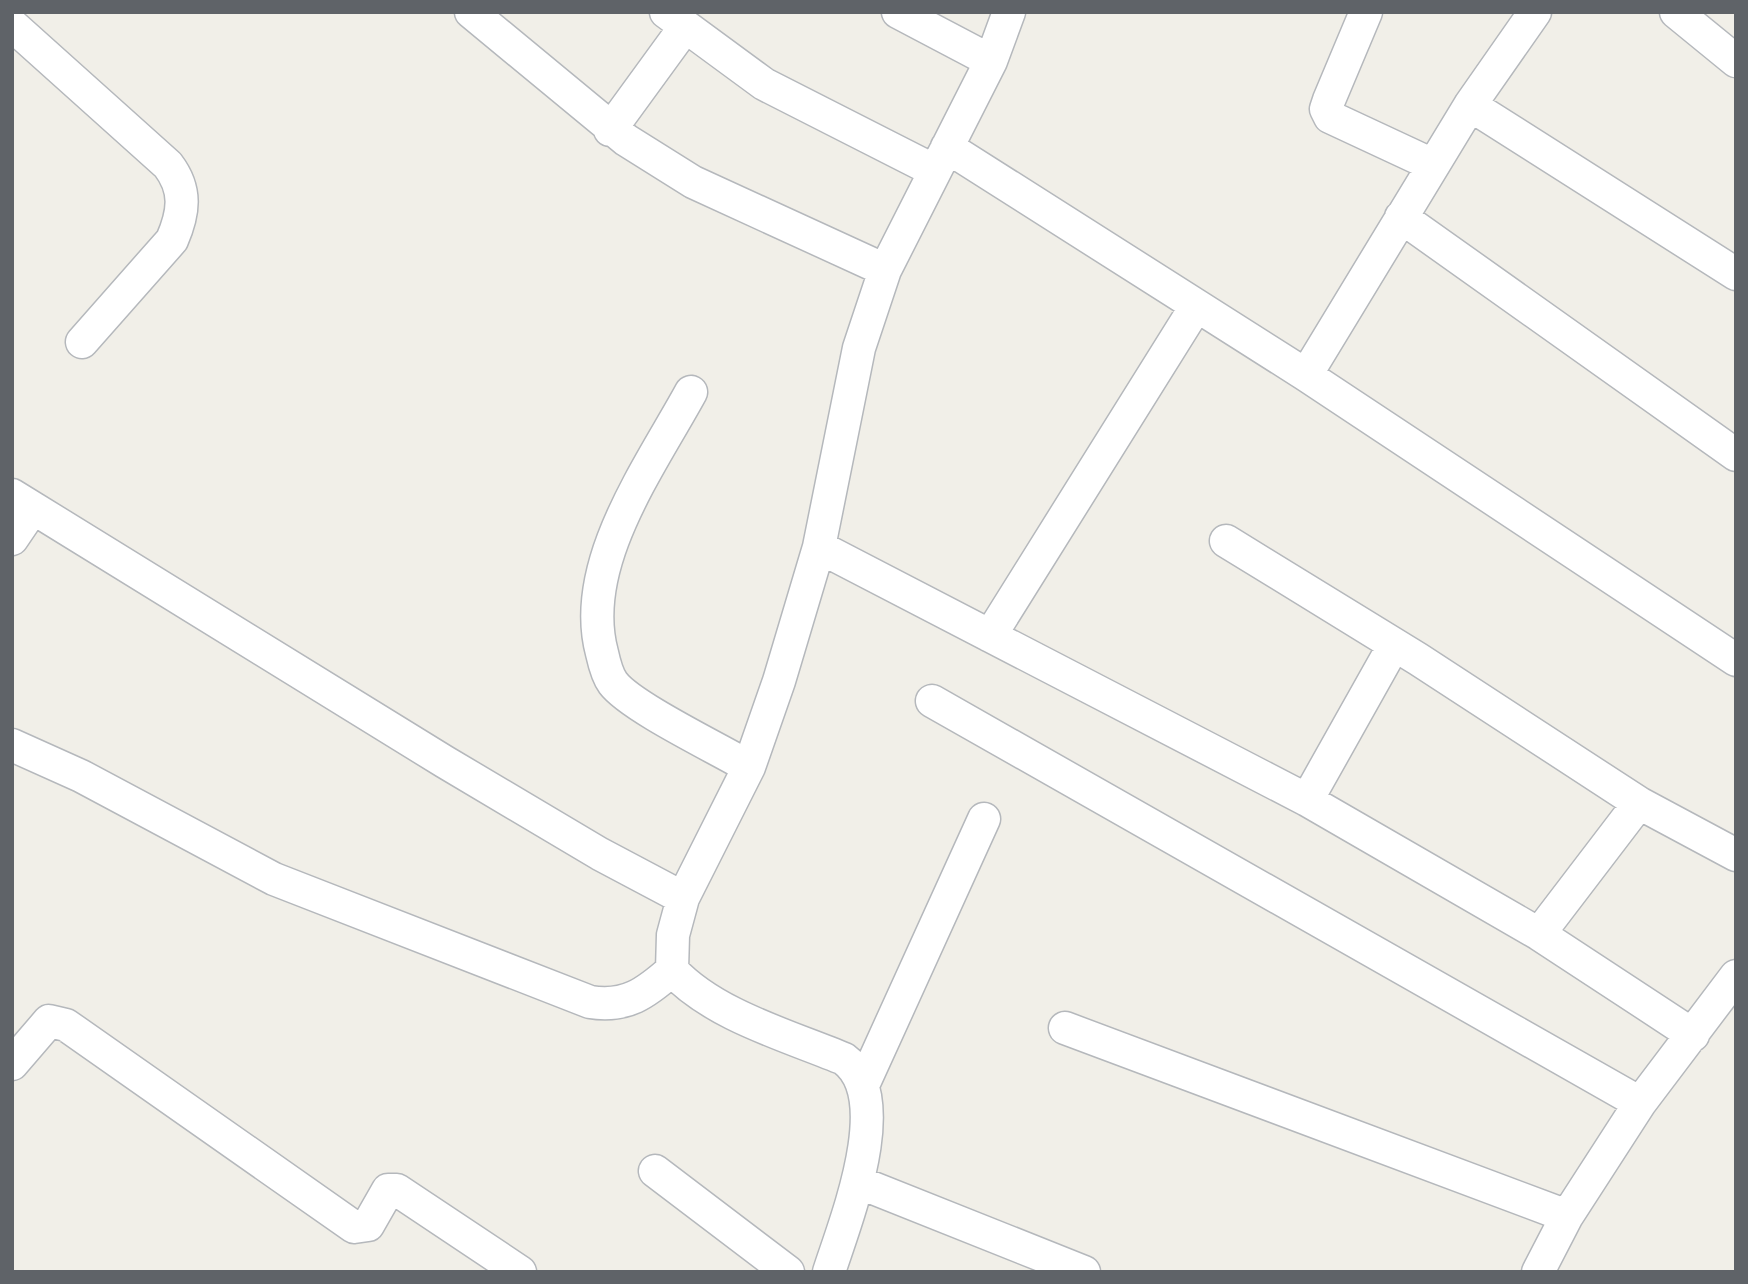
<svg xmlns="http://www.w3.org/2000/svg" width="1748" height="1284" font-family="'Sofia Sans Condensed',sans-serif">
<rect width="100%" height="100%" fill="#f1efe8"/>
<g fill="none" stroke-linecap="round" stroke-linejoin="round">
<g stroke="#b5b8bc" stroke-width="35">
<path id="street" d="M471,12L626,140L693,182L885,270
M666,12L764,84L935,171
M898,12L991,61
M1366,12L1329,100L1326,109L1330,117L1433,165
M1676,12L1736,61
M12,25L168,165C187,190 184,212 172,240L82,342
M1470,105L1736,274
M610,130L685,27
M947,147L1306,375L1736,660
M1401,217L1736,455
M1306,375L1470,105L1535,12
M691,392C650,467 578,565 602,653C604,662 607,675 613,683C631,707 719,749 749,767
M12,495L445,762L600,854L683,898
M12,539L33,508
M1226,541L1418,659L1639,803
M819,547L1307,800L1539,934L1693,1035
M990,636L1195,308
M932,701L1640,1103
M12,745L81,776L274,879L590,1002C626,1008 646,993 672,970
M1307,800L1394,645
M1539,934L1639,803L1736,855
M1065,1028L1567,1216
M12,1064L49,1021L66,1025L354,1227L368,1225L388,1190H397L520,1272
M864,1083L984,819
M655,1171L788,1272
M858,1182L1084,1272
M829,1272C845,1222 896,1097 844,1059C789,1036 713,1015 672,970L673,935L683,898L749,767L779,681L819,547L859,348L885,270L991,61L1009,12
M1538,1272L1567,1216L1640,1103L1736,976"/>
</g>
<use href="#street" stroke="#fff" stroke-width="32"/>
</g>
<rect width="1748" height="1284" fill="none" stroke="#5f6368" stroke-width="28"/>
</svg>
